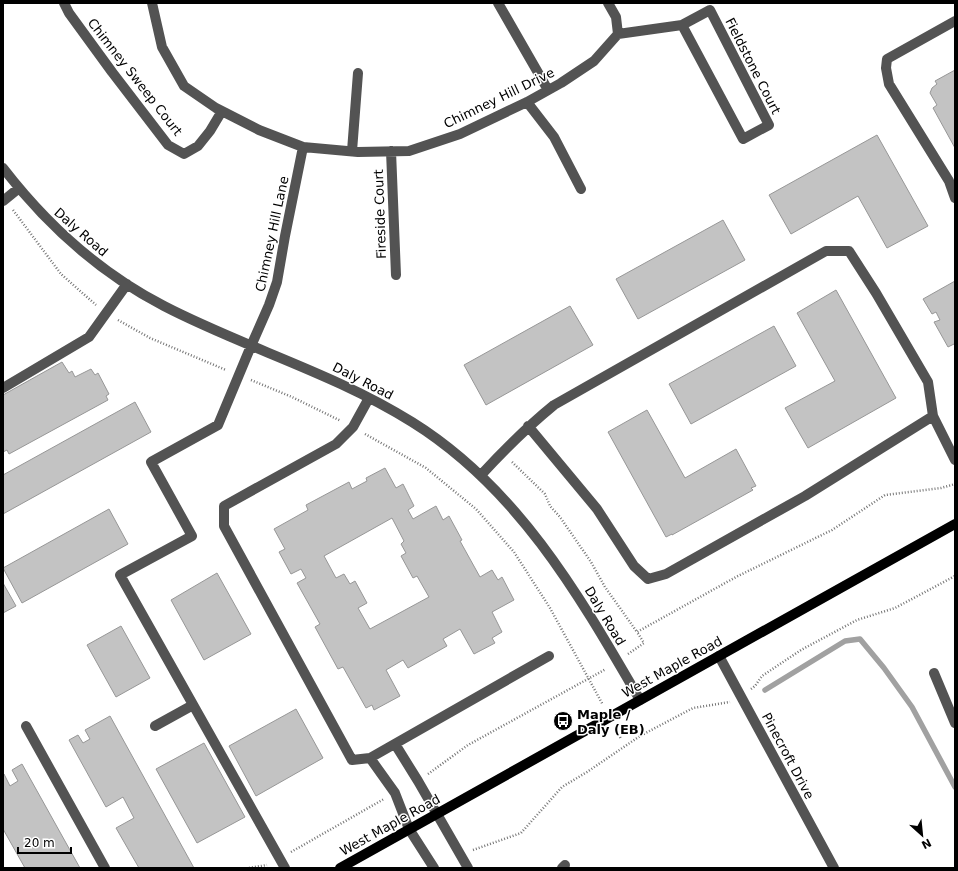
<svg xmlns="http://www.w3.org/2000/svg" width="958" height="871" font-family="'DejaVu Sans',sans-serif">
<rect width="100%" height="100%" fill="#fff"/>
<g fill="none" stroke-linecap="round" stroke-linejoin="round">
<path stroke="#a1a1a1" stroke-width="5.5" d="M765,690L845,641L860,639L884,668L912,707L955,787"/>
</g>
<path fill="#c3c3c3" stroke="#979797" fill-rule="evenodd" d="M955,70V148L933,108L937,105L930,93L932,88L937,84L935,81Z
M877,135L928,226L887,248L858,196L791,234L769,195Z
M723,220L745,260L638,319L616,279Z
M955,281V346L954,344L948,347L934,322L940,320L936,312L932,314L923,299Z
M836,290L896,398L808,448L785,408L835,381L797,313Z
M570,306L593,345L486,405L464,365Z
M774,326L796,366L691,424L669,384Z
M62,362L69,373L72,371L75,377L91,369L95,375L98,373L109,394L106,396L108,400L9,454L7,450L3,452V395Z
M135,402L151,432L3,514V475Z
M647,410L685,478L736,449L756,486L751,488L753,490L672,535V534L666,537L608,432Z
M385,468L396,488L403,484L414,506L408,510L413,519L436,506L443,520L449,516L462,540L460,541L480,577L492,570L498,580L502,577L514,600L492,612L502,632L492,638L495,643L474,654L460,629L443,639L447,646L408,668L403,660L386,670L400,696L374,710L372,705L366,708L343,667L338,669L315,627L320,624L297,583L306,578L301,569L291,574L279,552L285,549L274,529L308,510L306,505L349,482L352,489L367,481L366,478ZM392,518L404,541L401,544L406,553L401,556L413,578L417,576L429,597L370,629L358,608L367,603L355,581L350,584L344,574L336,578L324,556Z
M109,509L128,544L22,603L3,568Z
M217,573L251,634L204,660L171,600Z
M3,583L16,606L3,613Z
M121,626L150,678L116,697L87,645Z
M296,709L323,758L256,796L229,746Z
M110,716L194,868H139L116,828L134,818L123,797L106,807L69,740L78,735L83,743L90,739L85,730Z
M204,743L245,817L197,843L156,769Z
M22,764L80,868H25L3,829V775L4,774L10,786L18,781L12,770Z"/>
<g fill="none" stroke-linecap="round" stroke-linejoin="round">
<path stroke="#757575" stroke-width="2.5" stroke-dasharray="1 2" stroke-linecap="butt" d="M13,210L61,274L96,305
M118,320L150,338L226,370
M251,380L292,397L341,421
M365,434L426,468L476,509L514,552L550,608L603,705
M512,462L545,494L550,506L560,517L591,562L605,587L637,632
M628,654L644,643L637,632L736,577L832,530L885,495L941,488L955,484
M751,689L755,686L762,676L801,650L857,620L895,608L955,576
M616,729L621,739
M428,774L468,745L606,669
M473,850L521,833L562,787L587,772L640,736L693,708L730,702
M291,852L384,799
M249,868L267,865"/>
<path stroke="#535353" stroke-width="10" d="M64,3L69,13L112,72L168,145L184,154L198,146L210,131L222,111
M152,3L162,47L184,86L216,108L259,130L303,147L358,152L409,151L460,134L527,102L561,83L594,61L618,34L616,17L608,3
M498,3L548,90
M955,21L887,59L886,68L889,84L949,181L955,198
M618,34L682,25L743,139L769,125L710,10L682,25
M527,102L554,137L581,189
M352,151L358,73
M391,151L396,275
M3,168C47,225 100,273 164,306C245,348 334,373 412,422C518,488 579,595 640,700
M3,201L19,188
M3,388L89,337L127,284
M369,398L353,427L336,444L224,506V526L352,760L370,758L549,656
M528,426L597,509L634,566L648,579L666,574L805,496L933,416
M481,475C504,450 527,427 554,405L826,251H849L876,293L928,382L933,416L955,460
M719,656L834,868
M934,673L955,723
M26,726L105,868
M155,726L193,705
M395,744L418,781L468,868
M370,758L395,793L409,829L434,868
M285,868L120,575L192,536L151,462L218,425L251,346L269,305L277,282L285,236L303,147
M562,868L565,865"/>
<path stroke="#000" stroke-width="10" d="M340,868L955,524"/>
</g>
<defs>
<g id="bus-disc" transform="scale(1)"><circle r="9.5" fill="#000" stroke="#fff"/><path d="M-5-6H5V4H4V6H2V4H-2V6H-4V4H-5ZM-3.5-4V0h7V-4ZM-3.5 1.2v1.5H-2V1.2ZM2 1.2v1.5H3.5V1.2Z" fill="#fff"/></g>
</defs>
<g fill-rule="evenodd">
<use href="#bus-disc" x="563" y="721"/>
</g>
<g text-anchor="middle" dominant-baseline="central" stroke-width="3" stroke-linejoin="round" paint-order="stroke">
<g font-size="13" fill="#000" stroke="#fff">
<text transform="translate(753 66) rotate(63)">Fieldstone Court</text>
<text transform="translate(135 77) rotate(52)">Chimney Sweep Court</text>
<text transform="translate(499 98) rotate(-26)">Chimney Hill Drive</text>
<text transform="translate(380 214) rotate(-92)">Fireside Court</text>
<text transform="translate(81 232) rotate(41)">Daly Road</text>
<text transform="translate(272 234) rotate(-78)">Chimney Hill Lane</text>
<text transform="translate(363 381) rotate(27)">Daly Road</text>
<text transform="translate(605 616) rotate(59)">Daly Road</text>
<text transform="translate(672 667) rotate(-29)">West Maple Road</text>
<text transform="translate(788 756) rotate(62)">Pinecroft Drive</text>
<text transform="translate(390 825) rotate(-29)">West Maple Road</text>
</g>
<g font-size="13" font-weight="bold" fill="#000" stroke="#fff" text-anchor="start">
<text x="577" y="714">Maple /<tspan x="577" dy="15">Daly (EB)</tspan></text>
</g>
</g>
<rect width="958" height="871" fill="none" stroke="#000000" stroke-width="8"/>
<g transform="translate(922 835) rotate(153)" stroke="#ffffff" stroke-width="3" paint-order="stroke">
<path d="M0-3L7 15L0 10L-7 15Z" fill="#000000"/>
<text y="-6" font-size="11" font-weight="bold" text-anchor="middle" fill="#000000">N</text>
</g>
<path d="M18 847v6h53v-6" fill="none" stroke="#000000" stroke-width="2"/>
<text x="24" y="847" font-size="12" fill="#000000" stroke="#ffffff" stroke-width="3" paint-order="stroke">20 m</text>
</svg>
